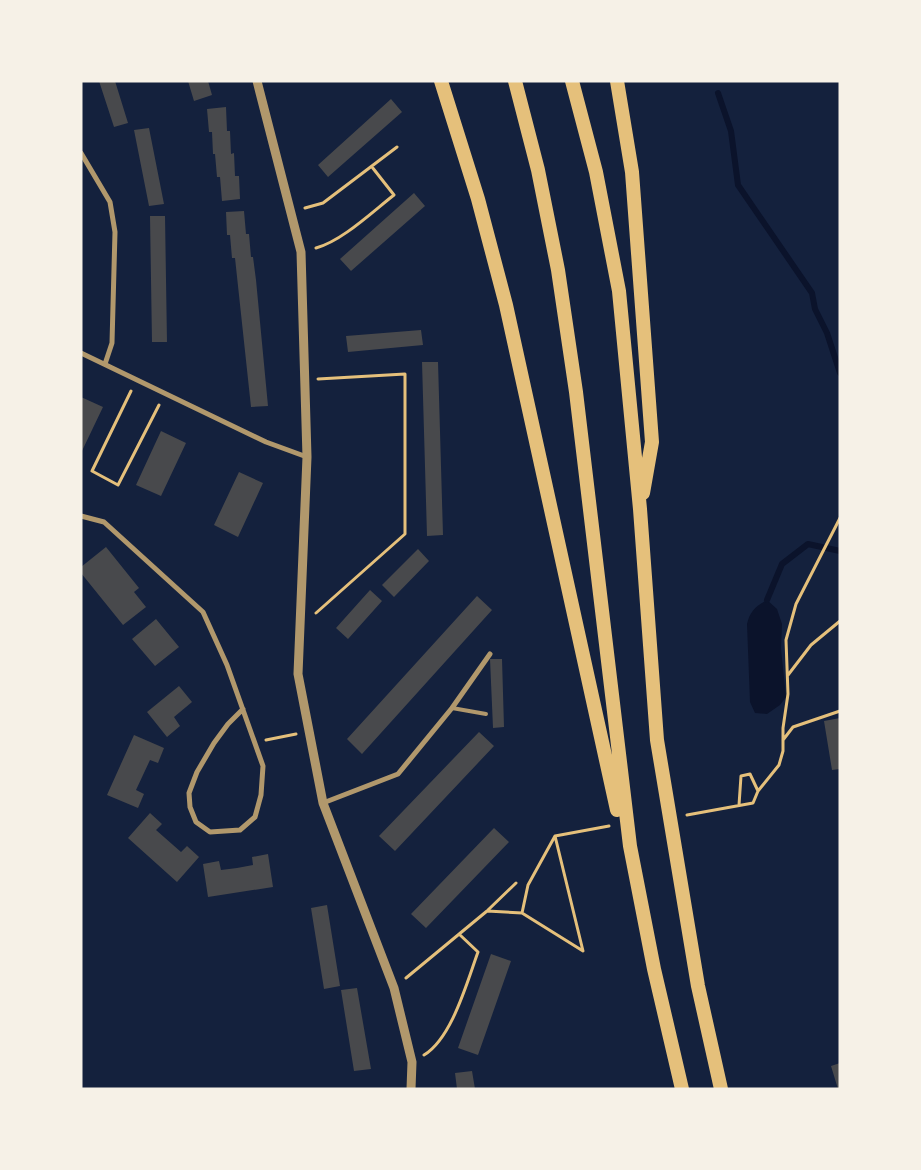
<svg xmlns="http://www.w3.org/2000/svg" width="921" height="1170" font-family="Rubik,sans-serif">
<rect width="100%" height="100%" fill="#14213d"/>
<path fill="#0b132b" d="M767,600L777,609L782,624L781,649L786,697L780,705L767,714L755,713L750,702L747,624C750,611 756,606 767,600Z"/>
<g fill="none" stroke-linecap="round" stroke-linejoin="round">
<path stroke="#0b132b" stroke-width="6" d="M718,93L731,131L738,185L812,293L815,309L827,333L840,373
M767,600L782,564L808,544L840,551"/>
</g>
<path fill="#48494c" d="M99,81H115L128,123L114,127Z
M188,81H208L212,95L194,101Z
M391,99L402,112L328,177L318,165Z
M226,107L227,131H230L231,154L234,153L235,176H239L240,199L222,201L220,177H217L215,154H213L212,132H209L207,109Z
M149,128L164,204L149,206L134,130Z
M414,193L425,206L351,271L340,259Z
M244,211L246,234H249L251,257H253L256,280L268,406L251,407L235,258H232L230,235H227L226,212Z
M150,216H165L167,342H152Z
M421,330L423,345L348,352L346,336Z
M422,362H438L443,535L427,536Z
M81,397L103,407L81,453Z
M161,431L186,443L161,496L136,485Z
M239,472L263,483L238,537L214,525Z
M106,547L139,588L134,592L146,607L123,625L81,573V567Z
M418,549L429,561L394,597L382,585Z
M370,590L382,601L348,639L336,628Z
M477,596L492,610L362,754L347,739Z
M156,619L179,647L155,666L132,639Z
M490,659H502L504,727L493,728Z
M179,686L192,702L174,717L180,726L167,737L147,712Z
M840,718V769L832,770L824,721Z
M479,732L494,746L395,851L379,836Z
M134,735L164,748L158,763L150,760L136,790L144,794L138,808L107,795Z
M150,813L162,824L156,830L181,852L187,846L199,857L177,882L128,838Z
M494,828L509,842L426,928L411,914Z
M268,854L273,887L208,897L203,864L219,861L221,870L237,868L253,865L252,857Z
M327,905L340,986L324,989L311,908Z
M491,954L511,961L478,1055L458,1048Z
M357,988L371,1069L354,1071L341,990Z
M840,1063V1089H838L831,1066Z
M472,1071L475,1089H457L455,1073Z"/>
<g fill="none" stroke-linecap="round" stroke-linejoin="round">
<path stroke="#e5c07b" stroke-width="3" d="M305,208L323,203L397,147
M316,248C342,241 372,212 394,195L372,167
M131,391L92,471L118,485L159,405
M316,613L405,534V374L318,379
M788,675L811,645L840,621
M266,740L296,734
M783,740L793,727L840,711
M739,805L741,776L750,774L758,791L779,765L783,751V728L788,694L786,640L796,604L840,518
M687,815L753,803L758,791
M488,910L516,883
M522,913L528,885L555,836L609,826
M406,978L487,911L522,913L583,951L555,836
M424,1055C452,1038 467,982 478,952L459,934"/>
<path stroke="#b1986c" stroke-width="4" d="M452,708L486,714"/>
<path stroke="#b1986c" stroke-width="5" d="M81,153L110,202L115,232L112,343L105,364
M81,353L266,442L307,457
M81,516L104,522L203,612L227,665L263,766L261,795L255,817L240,830L210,832L196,822L190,807L189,793L197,772L214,743L228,724L243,709
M323,803L398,774L452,708L490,654"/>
<path stroke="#b1986c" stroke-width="9" d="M257,81L301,252L307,457L298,674L323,803L394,988L412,1062L411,1089"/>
<path stroke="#e5c07b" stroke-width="14" d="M441,81L478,199L506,305L617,810
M515,81L538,170L558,270L576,392L630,846L654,969L682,1089
M572,81L596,172L619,291L640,509L657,740L698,986L721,1089
M617,81L632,172L652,442L643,493"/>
</g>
<rect width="921" height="1170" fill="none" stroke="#f6f1e7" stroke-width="165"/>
</svg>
